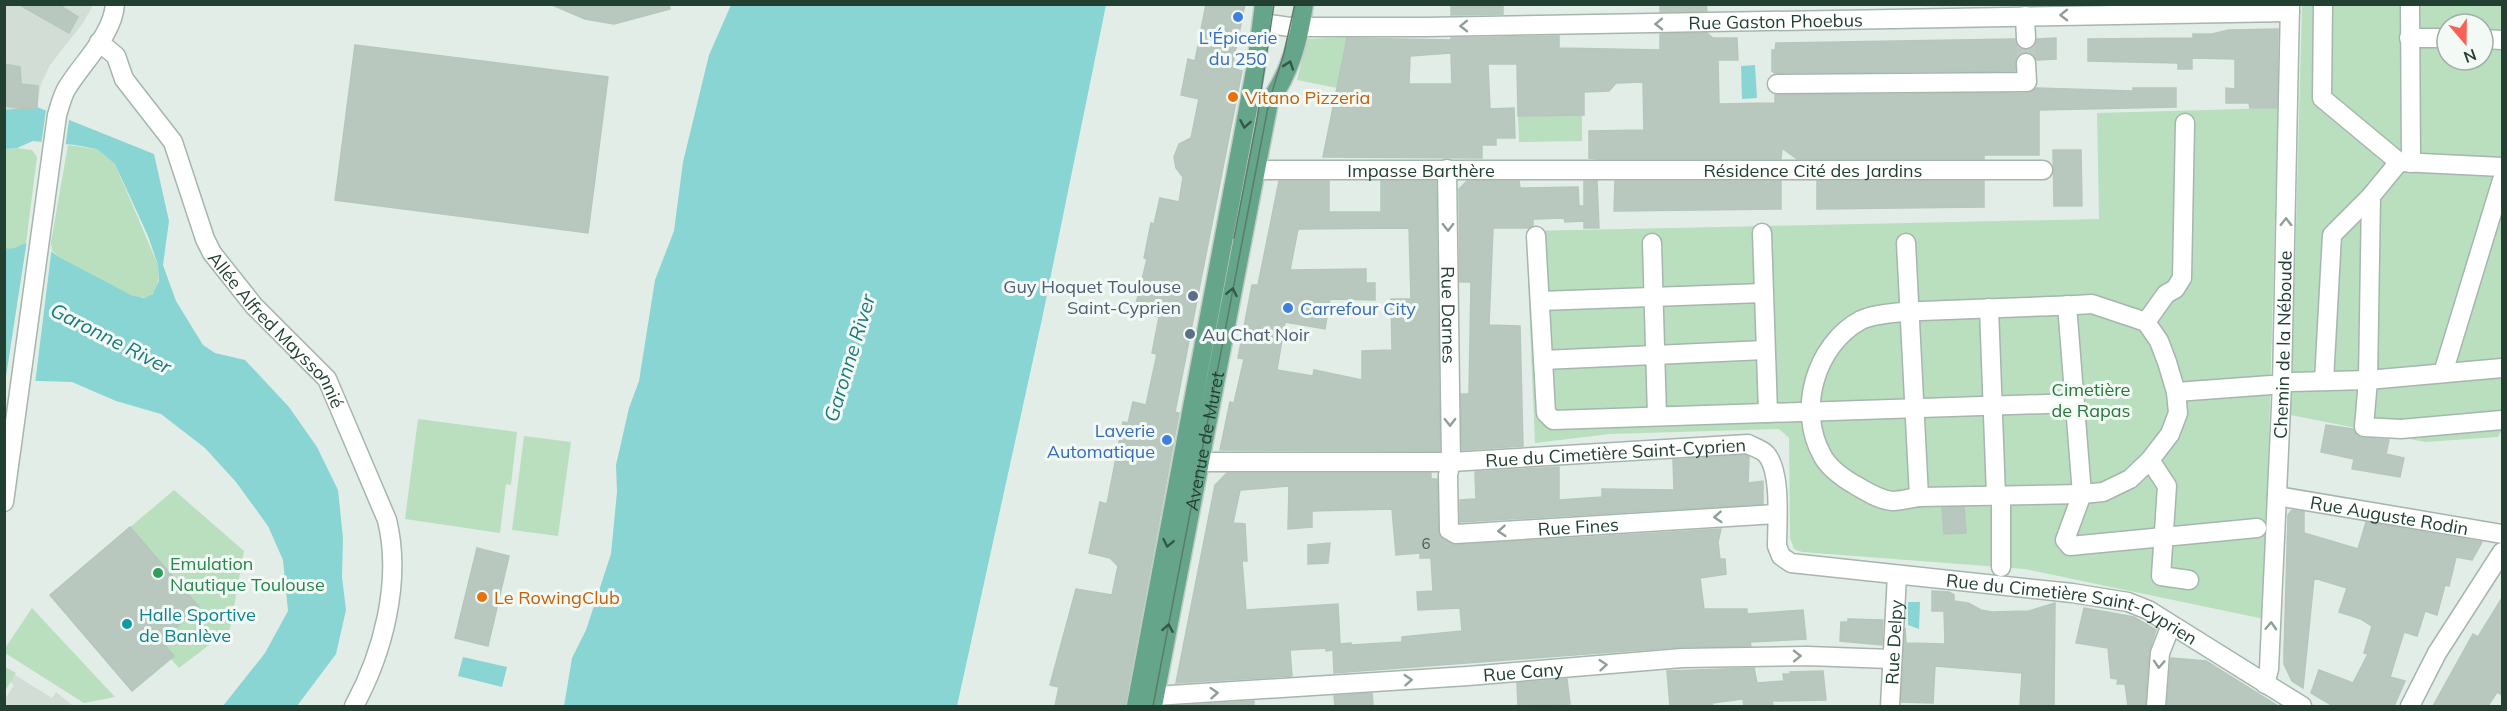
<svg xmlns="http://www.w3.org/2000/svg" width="2507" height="711" font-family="Mulish,sans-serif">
<rect width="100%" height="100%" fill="#e3ede7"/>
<path fill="#d1ddd5" d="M5,5H93L83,23L50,65L41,84L37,107L30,109L5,110Z
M15,675L52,698L56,692L73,706H5L4,701L14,685L10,682Z"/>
<path fill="#badfbe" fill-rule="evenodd" d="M2302,5H2502V429L2498,437L2425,442L2291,415ZM2447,24H2483V60H2447Z
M1347,37L1337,88L1297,80L1307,39Z
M2278,108L2264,619L2025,569L1802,552L1794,549L1790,538L1789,438L1779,429L1610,434L1535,443L1526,231L2099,219L2097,113Z
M1582,115V141L1519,142L1518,116Z
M68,145L97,149L115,164L158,265C159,277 160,294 146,297C130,301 74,265 57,256L50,248Z
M17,148L32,150L37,157L26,243L10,250L5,248V149Z
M418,419L517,432L511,485L506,484L500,533L405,519Z
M524,436L571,442L558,536L512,530Z
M174,490L244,551L230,629L179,668L170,658L132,691L50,595Z
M32,608L115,697L84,703L5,653V648Z
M5,667L16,673L5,691Z"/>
<path fill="#88d5d4" d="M731,5H1106L1042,319L957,706H564L572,658L586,630L611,554L617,492L616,465L629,408L639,381L655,280L674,231L683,162L709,55Z
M1755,65L1757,98L1742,99L1741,66Z
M30,107H37L154,154L169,221L163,265L176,301L203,345L215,353L245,360L289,407L317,447L338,490L343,538L342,577L346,610L336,654L297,706H223L265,653L288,611L283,560L268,526L236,482L205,448L161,414L116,401L72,382L5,380V248C14,251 19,244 27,243C38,242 50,249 57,256L131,295L144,298L153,294L159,281L158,265L148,236L115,164L97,149L75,145L33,141L17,148L5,149V110Z
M1908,602H1920L1919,629L1908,625Z
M463,657L507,667L502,687L458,676Z"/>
<path fill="#e3ede7" d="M46,110L69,120L65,149L41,146Z
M27,240L52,246L35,384L5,383Z"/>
<path fill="#b8c8bf" stroke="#b5c7bc" stroke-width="1.5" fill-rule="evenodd" d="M18,4H58L78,17L69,33Z
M550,4H669L670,9L614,24L585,19Z
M1206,4H1245L1232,68L1242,71L1175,412L1179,413L1125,706H1055L1059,687L1050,685L1076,589L1112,595L1118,566L1110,558L1089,553L1100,502L1107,504L1123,422L1128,423L1133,402L1146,405L1157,354L1152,353L1159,317L1134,312L1147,259L1144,258L1151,223L1154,224L1160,198L1179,202L1183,177L1176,168L1174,157L1179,144L1191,138L1199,99L1181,95L1188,59L1195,61Z
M1451,4H1503V14L1451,15Z
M1660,4H1706L1707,11L1660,12Z
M2278,29L2277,108H2250L2249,103H2226V88L2235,89V59L2192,58V69H2178V63L2088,61V39L2193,38V34H2212L2229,30Z
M1707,33L1713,38H1737L1738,60H1718L1719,104L1775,103V95L2027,93L2037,88L2133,91V88H2176V107L2039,110V155H1984V159H1797L1782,148L1781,159H1599L1589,158V131L1644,130L1643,82L1616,83L1609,91L1584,92V115L1518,116L1517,64H1488L1490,109L1514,108L1515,138H1496V145H1482V158L1323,157L1347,38L1451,40V38L1559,36V48L1660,50V34ZM1451,53L1452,84H1409L1410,56Z
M2056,38V59L2037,60L2032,53L2025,52L2016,58L2015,71L1775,73L1772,71V50H1775L1776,43L2015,39L2017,45L2026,50L2032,48L2037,39Z
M355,45L608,77L588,233L335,200Z
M4,64L20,67L21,84L38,86L37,107L30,109L4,106Z
M2053,150H2081L2082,206H2054Z
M1279,181H1329V212H1381V181H1436L1440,451L1220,450L1230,402L1234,403L1244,359L1238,358L1252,285H1258ZM1409,228L1411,299H1391L1392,350L1362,351V380L1314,370L1313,376L1277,370L1285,322L1325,329L1330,299L1375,300V283H1366V269L1290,270L1298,229Z
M1467,181H1519L1520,188L1578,187L1579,206H1584V181H1597L1599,228H1584V221L1565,222L1564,218L1533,219V226L1528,228H1493L1489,325L1520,326L1523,446L1462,450L1461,394H1469L1471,282H1460L1459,189Z
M1615,181H1781V209L1614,211Z
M1817,181H1984V207L1817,209Z
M2326,425L2353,429L2357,436L2363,438L2389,440L2386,454L2404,458L2400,477L2352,469L2354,459L2321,452Z
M1746,455L1749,457L1748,483L1763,481V504L1460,522V500L1476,499L1475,472L1559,467V500L1602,497V489L1674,490L1673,460Z
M1227,473H1431V479H1437L1439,535L1456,545L1721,529L1718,542L1720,559H1725L1726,574L1700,578L1704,609H1747V614L1803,610L1806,639L1750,642L1751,646L1681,647L1334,673L1333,650L1326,651V648L1290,650L1292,676L1176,683L1215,485ZM1289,486L1288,529L1312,527V511L1392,509L1396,555L1420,553V558H1431L1433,591L1417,592L1418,610L1460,608L1462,631L1402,637V642L1351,645V643L1340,644L1338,604L1246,610L1242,561H1247L1245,524L1233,523L1240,490Z
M1964,507L1966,533L1944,534L1942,508Z
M2292,510L2304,512V533L2358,549L2366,522L2482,542L2472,560L2456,557L2449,586L2445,585L2437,615L2425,611L2417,636L2404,632L2390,677L2405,681L2394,706H2333L2311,693L2319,670L2353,683L2368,654L2364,653L2372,626L2361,619L2339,612L2347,588L2314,578L2303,688L2292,681L2284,664V654L2288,515Z
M130,527L199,607L161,641L174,656L132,691L50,595Z
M1330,543L1328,563L1308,564V545Z
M477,548L509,556L488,646L455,638Z
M1932,591L1949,592L1954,595V601L1968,603L1981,610L1992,612L2029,611L2055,603L2054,706H2020L2022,673L1935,666L1933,703L1901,702L1905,628L1906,643L1945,644L1944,611H1932Z
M2502,598V695L2497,692L2488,706H2433L2473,634L2478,637Z
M2084,608L2134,617L2156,630L2149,652L2145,706H2128L2125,684H2117L2118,679L2111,678L2108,648L2076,643Z
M1848,619L1883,620L1882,645L1840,641L1841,622H1848Z
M2171,658L2206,661L2278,706H2167Z
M1754,668L1757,683L1784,681L1783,674H1791L1790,672L1823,671L1826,700L1772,701L1773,706H1744L1743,699L1712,703L1713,706H1670L1667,671Z
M1567,679L1570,704L1518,706L1517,683Z
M1372,693L1373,706H1335L1334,696Z
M1254,701V706H1171Z"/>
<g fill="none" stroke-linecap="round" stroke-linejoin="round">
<path stroke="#bccac3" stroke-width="18" stroke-dasharray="18 9" stroke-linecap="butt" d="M2026,39V63"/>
<g stroke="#a5b6ad" stroke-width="21">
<g id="minor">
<path d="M2323,4L2322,98L2399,162L2371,196L2368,380L2364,427L2401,429L2502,420"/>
<path d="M2410,4L2411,163"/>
<path d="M2025,16L2026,39"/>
<path id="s1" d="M1262,23L1290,27H1426L2290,12"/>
<path d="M2409,38H2447"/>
<path d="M2483,39L2502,40"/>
<path id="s2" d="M99,42L116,56L124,79L173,142L205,239L212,253L254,306L327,379L387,520C402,581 383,653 354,706"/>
<path d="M1777,84L2027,82L2026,63"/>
<path d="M2401,162L2502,167"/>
<path id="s3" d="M1447,169L1451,462L1448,475L1449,530L1456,534L1776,514"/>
<path id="s4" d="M1257,170H2043"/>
<path d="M1762,233L1768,413"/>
<path d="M1536,236L1546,413L1553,420L2075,403"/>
<path d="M1652,243L1657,416"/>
<path d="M1906,243L1919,497"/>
<path d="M1540,301L1763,293"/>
<path d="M2092,304L2146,322L2159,341L2167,362L2176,392L2178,413L2170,434L2150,460L2130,479L2103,492L2082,494L1919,497C1911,498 1901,501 1892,501C1879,500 1866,491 1855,485C1843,478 1828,467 1822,455C1797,410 1815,345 1861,320C1879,311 1925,311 1946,310C1995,308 2043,307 2092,304Z"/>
<path d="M2067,305L2082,494L2065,540L2070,546L2257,528"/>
<path d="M1989,308L1996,496"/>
<path d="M2146,322L2166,294L2175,289L2182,278L2185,123"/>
<path d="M1543,360L1765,350"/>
<path d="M2443,373L2502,180"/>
<path d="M2324,381L2332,235L2371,196"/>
<path d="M2292,382L2368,380L2502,368"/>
<path d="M2176,392L2271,385"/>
<path d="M2150,460L2167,486L2161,576L2189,580"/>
<path id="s5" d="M1198,462H1451L1748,444C1753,447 1761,449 1765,453C1782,469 1777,523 1777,546L1781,556L1791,563L2072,593L2128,602L2148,610L2302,706"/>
<path d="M2001,496V567"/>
<path id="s6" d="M2277,496L2502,534"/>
<path d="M4,502L57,115C60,106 62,96 67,88C82,63 113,35 115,4"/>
<path id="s7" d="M2265,684L2269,669L2282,384L2290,4"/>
<path id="s8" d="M1155,696L1468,676L1682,658L1807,656L1891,659"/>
<path id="s9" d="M1890,706L1897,575"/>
<path d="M2156,706L2160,653L2171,625"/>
<path d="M2410,706L2437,653L2502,552"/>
</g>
</g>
<g stroke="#c1cac6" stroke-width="21">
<path id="major" d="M1136,706L1256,66L1264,4
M1153,706L1269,102C1290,73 1299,40 1304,4"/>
</g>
<use href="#minor" stroke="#fff" stroke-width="18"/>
<use href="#major" stroke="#65a58a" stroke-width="18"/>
<g stroke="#5c7b6d" stroke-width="1.5">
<path d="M1234,238L1257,119L1274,4"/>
<path id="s10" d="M1153,706L1269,102L1284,53L1295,4"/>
</g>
</g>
<defs><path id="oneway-chevron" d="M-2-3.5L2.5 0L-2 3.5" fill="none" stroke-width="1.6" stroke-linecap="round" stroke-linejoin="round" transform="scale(1.5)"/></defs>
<g stroke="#90a098">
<use href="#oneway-chevron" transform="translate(2064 15) rotate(179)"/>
<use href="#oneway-chevron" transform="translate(1659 24) rotate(179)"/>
<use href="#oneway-chevron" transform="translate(1464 26) rotate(179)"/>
<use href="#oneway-chevron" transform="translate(2286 222) rotate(-89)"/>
<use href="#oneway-chevron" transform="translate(1448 227) rotate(89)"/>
<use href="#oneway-chevron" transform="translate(1450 422) rotate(89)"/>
<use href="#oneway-chevron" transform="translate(1718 517) rotate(176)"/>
<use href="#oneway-chevron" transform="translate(1502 531) rotate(176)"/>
<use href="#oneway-chevron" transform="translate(2271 626) rotate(-87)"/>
<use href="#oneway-chevron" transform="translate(1797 656) rotate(-1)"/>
<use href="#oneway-chevron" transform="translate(2159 664) rotate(94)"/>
<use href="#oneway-chevron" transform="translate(1603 665) rotate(-5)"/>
<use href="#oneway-chevron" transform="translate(1408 680) rotate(-4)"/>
<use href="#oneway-chevron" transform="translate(1214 693) rotate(-4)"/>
</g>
<g stroke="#325948">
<use href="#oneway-chevron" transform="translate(1289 65) rotate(-71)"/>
<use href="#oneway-chevron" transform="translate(1245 124) rotate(100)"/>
<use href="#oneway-chevron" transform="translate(1232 292) rotate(-79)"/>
<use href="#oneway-chevron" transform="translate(1168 543) rotate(101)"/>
<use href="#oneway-chevron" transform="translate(1168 628) rotate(-80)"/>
</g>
<g fill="#3f7fe0" stroke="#f3f9f5" stroke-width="2">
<circle cx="1238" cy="17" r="6"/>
<circle cx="1288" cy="308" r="6"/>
<circle cx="1167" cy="440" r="6"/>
</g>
<g fill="#e8710a" stroke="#f3f9f5" stroke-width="2">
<circle cx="1233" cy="97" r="6"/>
<circle cx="482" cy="597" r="6"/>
</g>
<g fill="#5c6f8a" stroke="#f3f9f5" stroke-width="2">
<circle cx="1193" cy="296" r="6"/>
<circle cx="1190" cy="334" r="6"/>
</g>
<circle fill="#2e9e5b" stroke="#f3f9f5" stroke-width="2" cx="158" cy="573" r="6"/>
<circle fill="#0f9aa8" stroke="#f3f9f5" stroke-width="2" cx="127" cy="624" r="6"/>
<g text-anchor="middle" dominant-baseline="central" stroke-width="6" stroke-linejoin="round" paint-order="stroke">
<g font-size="15" fill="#476255">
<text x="1426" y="543">6</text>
</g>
<g font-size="18" fill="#214032" stroke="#f3f9f5">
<text stroke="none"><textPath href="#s1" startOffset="514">Rue Gaston Phoebus</textPath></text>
<text stroke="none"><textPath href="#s4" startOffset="556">Résidence Cité des Jardins</textPath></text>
<text stroke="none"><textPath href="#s4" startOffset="164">Impasse Barthère</textPath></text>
<text stroke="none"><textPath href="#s3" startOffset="146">Rue Darnes</textPath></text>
<text stroke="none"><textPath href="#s2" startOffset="345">Allée Alfred Mayssonnié</textPath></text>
<text stroke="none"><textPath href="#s7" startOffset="340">Chemin de la Néboude</textPath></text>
<text stroke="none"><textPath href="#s10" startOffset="270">Avenue de Muret</textPath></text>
<text stroke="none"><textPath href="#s5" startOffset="418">Rue du Cimetière Saint-Cyprien</textPath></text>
<text stroke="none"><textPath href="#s6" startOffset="114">Rue Auguste Rodin</textPath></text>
<text stroke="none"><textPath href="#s3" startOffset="492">Rue Fines</textPath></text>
<text stroke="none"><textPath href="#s5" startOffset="975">Rue du Cimetière Saint-Cyprien</textPath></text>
<text stroke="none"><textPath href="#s9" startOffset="64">Rue Delpy</textPath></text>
<text stroke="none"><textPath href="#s8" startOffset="369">Rue Cany</textPath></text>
</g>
<g font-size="18" fill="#366cbe" stroke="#f3f9f5">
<text x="1238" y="37">L'Épicerie<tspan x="1238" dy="21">du 250</tspan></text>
<text x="1300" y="308" text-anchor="start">Carrefour City</text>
<text x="1155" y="430" text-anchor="end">Laverie<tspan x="1155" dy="21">Automatique</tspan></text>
</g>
<g font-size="18" fill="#c56008" stroke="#f3f9f5" text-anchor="start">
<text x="1245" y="97">Vitano Pizzeria</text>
<text x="494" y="597">Le RowingClub</text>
</g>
<g font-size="18" fill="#4e5e75" stroke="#f3f9f5" text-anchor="end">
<text x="1181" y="286">Guy Hoquet Toulouse<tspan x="1181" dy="21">Saint-Cyprien</tspan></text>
<text x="1202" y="334" text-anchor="start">Au Chat Noir</text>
</g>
<g font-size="18" fill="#29783b" stroke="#f3f9f5">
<text x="2091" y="389">Cimetière<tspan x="2091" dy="21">de Rapas</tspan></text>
</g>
<g font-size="18" fill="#27864d" stroke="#f3f9f5" text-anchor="start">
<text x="170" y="563">Emulation<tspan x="170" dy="21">Nautique Toulouse</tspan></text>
</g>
<g font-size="18" fill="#0d838f" stroke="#f3f9f5" text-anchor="start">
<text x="139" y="614">Halle Sportive<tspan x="139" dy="21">de Banlève</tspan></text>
</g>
<g font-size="20" font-style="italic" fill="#187a7a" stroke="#f3f9f5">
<text transform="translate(111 338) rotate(27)">Garonne River</text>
<text transform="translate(849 358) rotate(-73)">Garonne River</text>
</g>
</g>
<rect width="2507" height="711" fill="none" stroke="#214032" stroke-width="12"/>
<g transform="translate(2465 42) rotate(160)"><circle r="28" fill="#f3f9f5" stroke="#9fafa7" stroke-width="1.5"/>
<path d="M0-4.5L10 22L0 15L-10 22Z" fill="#f86256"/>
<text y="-9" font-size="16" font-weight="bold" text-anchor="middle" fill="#214032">N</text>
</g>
</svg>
